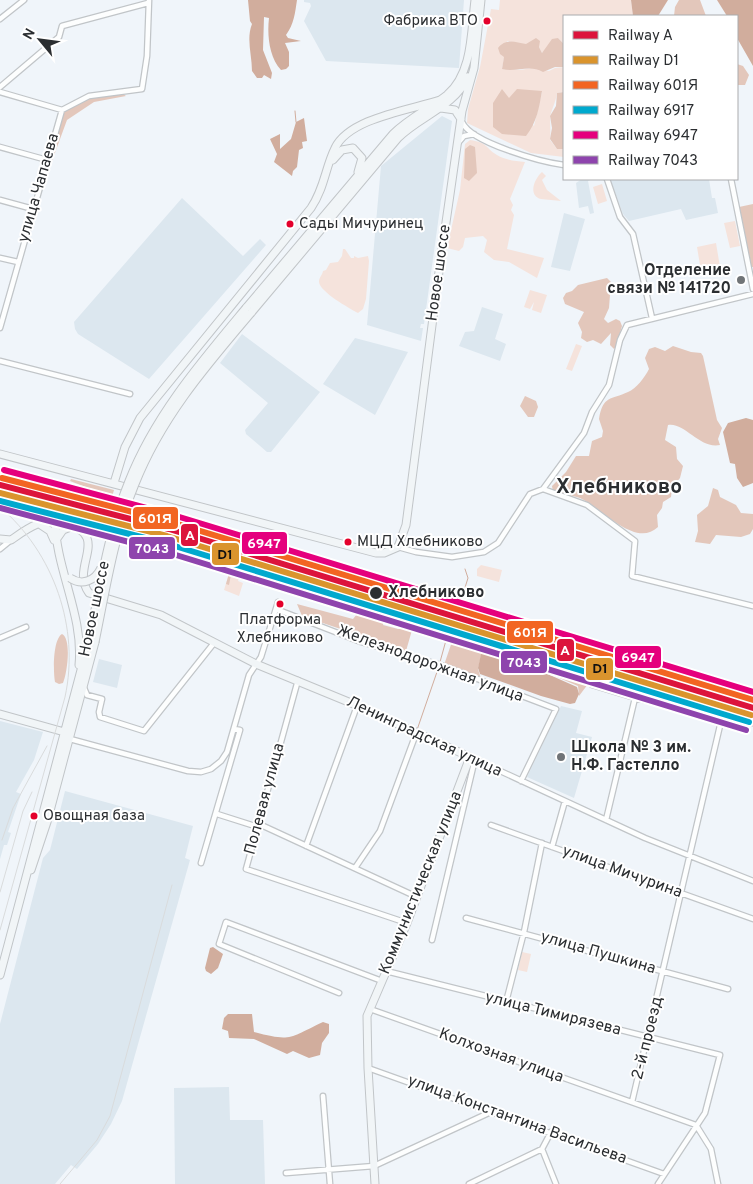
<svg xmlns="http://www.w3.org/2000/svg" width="753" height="1184" font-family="Overpass,sans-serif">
<rect width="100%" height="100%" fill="#f0f5fa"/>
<path fill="#dce7ef" d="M304,0H464L459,68L326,61L304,21L311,6L310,3L304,2Z
M442,116L452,121L424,324H421L420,328H423L421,341L367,325L381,166Z
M582,179H592L588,181L594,213L590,214L588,206L579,208L576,183Z
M610,179H709L712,198H715L718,213L686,220L681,209L629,221L623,214Z
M182,198L243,256L260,239L266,245L149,379L78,334L75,329L74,322Z
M564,213L585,219L570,271L551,267Z
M482,307L503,314L495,339L506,344L500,361L459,346L465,332L474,331Z
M242,334L320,392L271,452H267L246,434L245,430L268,403L220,363Z
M355,338L408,352L375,415L323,384Z
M99,659L122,665L117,688L93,682Z
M561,706L582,711L576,733L592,737L574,798L527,777Z
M0,721L43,732L34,760L16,792L21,794L8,832L11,833L7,845H4L0,859Z
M65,791L193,826L185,858L190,860L122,1101L111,1124L98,1144L77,1169L71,1165L55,1184H0V1024L43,858L50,850Z
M229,1087L230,1120H263L265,1184H175L174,1088Z"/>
<path fill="#f5e3dc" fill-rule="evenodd" d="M500,0H631L633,16H564V44L558,38L542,53L539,47L507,41L502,69L520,70L532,68L549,71L555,68L564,67V92L557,93C556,102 550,113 550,118C550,125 551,132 550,140L557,149H564V157L531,153L467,123L468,109L480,67L491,9L499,10ZM499,92L509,99L542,92L534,126Z
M470,140C489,143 484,147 497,155C505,160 515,161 525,162L510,199L513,205L511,210L514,215L507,249L544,258L537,278L509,262L494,260L484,252L487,240L483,236L465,238L463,247L459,251L447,248L460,190L465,144Z
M542,172L546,176L542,180L547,190L561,201C555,200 547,200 541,199C527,195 535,178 542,172Z
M602,184L607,201L598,204L593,187Z
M735,221L740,246L730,248L724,223Z
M716,243L720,267L701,271L697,247Z
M343,249H345L351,258H354V256L358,258L368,256L369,261L366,299L363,309L358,313C349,308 320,292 319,282C319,277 322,276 323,271L326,270L330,263L338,262L342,256Z
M530,290L547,295L541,313L532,310L534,302L530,309L524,307Z
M576,344L582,346L572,371L566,369Z
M226,554L291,575L285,586L260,568Z
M481,565L502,570L499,582L477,576V569Z
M230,570L241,572L238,581L243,583L239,596L224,590Z
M522,952L531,954L527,972L518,970Z"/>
<path fill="#e3c7bb" d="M679,0H700L706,16H674L675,7Z
M536,38L540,41L539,47L542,53L552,39L558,38L564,44V67H555L543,72C529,64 516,73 502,69L504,57L500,54L498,48C506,38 515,42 526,44Z
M737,64L743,66L749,75L745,85H737Z
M502,89L509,98L517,89L542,91C539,108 537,122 526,136L502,134L493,127V103Z
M120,92L126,96L94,102L67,120L45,180L63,113L89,97Z
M564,92V149H557L550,139L552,128L550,116L556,106L557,93Z
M470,145L475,147L477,173L469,181L464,178L465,149Z
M753,204V267H751L739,207Z
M607,278L611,282L609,308L604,319L608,323L616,319L620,321L622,326L616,347L614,349L610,345L611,333L601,344L593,340L587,342L581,338L582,332L578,323L584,312L565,304L563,298L566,293L572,291L578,285Z
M673,346L691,352L701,353L703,356L717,420L722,428L718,439L720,445C699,449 685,422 668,425L665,440L676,447L677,459L683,466L680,478L672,488L671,497L663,502L662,508L657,515L658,527C635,549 601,507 580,498C571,495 562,494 553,492L552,486L566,472L576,456H589L592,441L602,437L603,431L599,419C603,395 611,400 628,392C636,389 645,377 649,369L645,358L649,349L655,347L665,351Z
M525,396L536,401L538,407L534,417H528L520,406Z
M71,479L114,490L112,497L70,481Z
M713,488L718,490L720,497L736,505L741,513L753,514V529L750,534L741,537L716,535L710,544L695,542L698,531L697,515L708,506Z
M168,535L226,554L234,559L229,585L226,584L230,570L210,554L169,541L155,548L132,542L134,537Z
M297,604L353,619L357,614L384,620L383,625L398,629L420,628L449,633L446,640L412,630L406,651L302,616Z
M457,627C472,630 484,635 498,639C546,654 587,661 628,695L588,684L579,696L578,686L543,671L547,661L542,654L485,638L478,669L481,679L444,665Z
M62,634C72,639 67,674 63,683L59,684L55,682C53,671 53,639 62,634Z"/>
<path fill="#d1ad9d" d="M248,0H297C295,13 294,24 286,35L288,38L301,41L285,43L289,52V66L286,69L281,70C269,57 267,35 269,18L264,17L263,50L272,73L271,79L264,75L262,78H257L252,71C252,55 246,39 252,24L250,21Z
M631,0H668L658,16H633Z
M717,0H753V66L737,38V16H727Z
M304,118L307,141L302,142L303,148L299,150L297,167L293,171L292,176L274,162L277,154L270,139L280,134V149L291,139L296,122Z
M746,418L753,420V483L743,487L737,478L735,464L730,463L723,432L728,423Z
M484,640L541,655L546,660L543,672L577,687L579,694L575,703L570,704L541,696L480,674L478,668Z
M213,947L223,954L218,968L211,974L206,971L205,968L210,948Z
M228,1014H252L254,1032C292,1042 289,1038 323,1022L329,1024V1033L322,1043L320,1055L309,1058L293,1051L287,1054L254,1039L229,1038L228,1031L222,1029L224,1018Z"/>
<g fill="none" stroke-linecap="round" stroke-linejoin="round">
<path stroke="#d1ad9d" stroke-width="1" d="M295,111L296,122
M463,594L468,578L465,569
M440,662L448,633L453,625
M417,730L438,669"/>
<g stroke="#c1c5c8" stroke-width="7">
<path id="street" d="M0,19L24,0
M0,87L59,37L62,26L148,3
M0,92L62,110
M62,110L89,96L142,89L147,56L149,0
M462,122C471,143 542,162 564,165
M458,143L464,136L474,134
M0,147L47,160
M607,179L620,217L633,234L652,318
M731,179L753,289
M0,200L33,209
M0,258L18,262
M0,328L62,110
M0,361L130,394
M543,489L587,505L635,541L632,576L753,606
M398,547L416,552L452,557L484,552L498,543L530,494L543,489L584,433L592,412L609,385L620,340L627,325L753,294
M0,549L11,540
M276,609L361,642L441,665L556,709L521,781
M0,638L26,627
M298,680L246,869L407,923
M592,685L635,698L753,723
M84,688L87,695L102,699L99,712L100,717L144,731L214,643
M70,739L188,771L201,772L211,769L221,761L227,752L249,675L261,657L278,602
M470,757L645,838L753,881
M217,814L258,827
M606,820L635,698
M259,824L417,897
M491,825L753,919
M306,846L357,706
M552,847L565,801
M201,863L240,730L234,729
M355,868L380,831L417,731
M466,918L728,989
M432,940L475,759
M386,971L720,1055L705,1113L658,1184
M339,993L219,944L226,922L382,981
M506,1002L524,932L542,843
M370,1009L696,1125
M368,1068L664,1174
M323,1096L330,1184
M632,1102L722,717
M696,1125L711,1149L718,1184
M542,1149L556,1184
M542,1149L551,1132
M286,1173L374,1166L493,1111
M469,1184L542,1149"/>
</g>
<g stroke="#c1c5c8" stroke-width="9">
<path id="secondary" d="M441,108L455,110L461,119
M333,160L342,150L353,148L362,158L358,172
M246,308L393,134C409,118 429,109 447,95C473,73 471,31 475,0
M251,313L398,138C420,116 454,107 468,77
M0,454L376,553H384L398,547L406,525L440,264L462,111L474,68L481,0
M114,483L125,447L140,418L311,208C325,187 325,168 335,148C349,118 410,110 440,100
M55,521C56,570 84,616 79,665
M38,523L50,531L54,540
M0,539L11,540C28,528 42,517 64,523C113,536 69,566 89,593L161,615L256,664L351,703L470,757L407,923L367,1016L368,1068L375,1184
M56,540L63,530L73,526
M0,714L68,733
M31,870L47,822L95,642
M0,975L89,640"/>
</g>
<use href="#street" stroke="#fdfefe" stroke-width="4.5"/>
<use href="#secondary" stroke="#f1f5f7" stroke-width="7"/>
<path stroke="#d9dbdc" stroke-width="1" d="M0,507C54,553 80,628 65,697L0,930
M2,840L13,808L47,746
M0,892L23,811L32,792
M60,1184L97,1140L110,1116L172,885"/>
<g stroke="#c1c5c8" stroke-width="9" stroke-linecap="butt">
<path id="secondary-bridge" d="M70,578C82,586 95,581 101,568
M89,640C100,587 108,532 129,481C155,415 201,362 246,308
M95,642C106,589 114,535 135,484C161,418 206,366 251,313"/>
</g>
<use href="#secondary-bridge" stroke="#f1f5f7" stroke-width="7"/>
<g stroke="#fff" stroke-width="10">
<path id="rail-1" d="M0,485L169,529L753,708"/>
</g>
<g stroke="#fff" stroke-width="10">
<path id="rail-2" d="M0,493L167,536L751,715"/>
</g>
<g stroke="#fff" stroke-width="10">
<path id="rail-3" d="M2,478L171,522L753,700"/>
</g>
<g stroke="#fff" stroke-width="10">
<path id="rail-4" d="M0,501L165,543L749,722"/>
</g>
<g stroke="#fff" stroke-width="10">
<path id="rail-5" d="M4,470L173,515L753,692"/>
</g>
<g stroke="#fff" stroke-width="10">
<path id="rail-6" d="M0,508L163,551L746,730"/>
</g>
<use href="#rail-1" stroke="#dc143c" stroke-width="6"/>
<use href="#rail-2" stroke="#da942d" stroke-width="6"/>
<use href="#rail-3" stroke="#f26522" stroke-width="6"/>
<use href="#rail-4" stroke="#00a9ce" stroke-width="6"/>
<use href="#rail-5" stroke="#e5007d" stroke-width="6"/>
<use href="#rail-6" stroke="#8e44ad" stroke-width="6"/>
</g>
<g fill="#e4002b" stroke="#fff" stroke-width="2">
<circle cx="487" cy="21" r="4.5"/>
<circle cx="290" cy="224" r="4.5"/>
<circle cx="348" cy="542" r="4.5"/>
<circle cx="280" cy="604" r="4.5"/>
<circle cx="34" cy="816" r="4.5"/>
</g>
<g fill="#707477" stroke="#fff" stroke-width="2">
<circle cx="741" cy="280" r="5"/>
<circle cx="561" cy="757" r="5"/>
</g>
<circle fill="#2b2e31" stroke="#fff" stroke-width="2" cx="376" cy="593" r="7"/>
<g text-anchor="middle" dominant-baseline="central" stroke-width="4" stroke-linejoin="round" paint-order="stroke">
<g font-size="15" fill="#2b2e31" stroke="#fff" text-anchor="start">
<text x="478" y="21" text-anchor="end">Фабрика ВТО</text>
<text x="299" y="224">Сады Мичуринец</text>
<text x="357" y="542">МЦД Хлебниково</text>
<text x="280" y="620" text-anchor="middle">Платформа<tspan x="280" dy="18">Хлебниково</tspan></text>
<text x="43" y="816">Овощная база</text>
</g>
<g font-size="16" fill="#2b2e31" stroke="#fff">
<text transform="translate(39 188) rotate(-74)">улица Чапаева</text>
<text transform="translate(439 273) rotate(-82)">Новое шоссе</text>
<text transform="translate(95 609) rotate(-78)">Новое шоссе</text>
<text transform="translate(430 664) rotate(20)">Железнодорожная улица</text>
<text transform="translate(424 737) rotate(25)">Ленинградская улица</text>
<text transform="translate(265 799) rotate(-75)">Полевая улица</text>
<text transform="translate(622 872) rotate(20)">улица Мичурина</text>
<text transform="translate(421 883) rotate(-68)">Коммунистическая улица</text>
<text transform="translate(598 953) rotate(16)">улица Пушкина</text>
<text transform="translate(553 1014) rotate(14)">улица Тимирязева</text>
<text transform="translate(648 1038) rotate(-76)">2-й проезд</text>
<text transform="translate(501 1056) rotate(20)">Колхозная улица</text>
<text transform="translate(517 1120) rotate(20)">улица Константина Васильева</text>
</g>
<g font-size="16" font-weight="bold" fill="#2b2e31" stroke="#fff" text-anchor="end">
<text x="731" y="271">Отделение<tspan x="731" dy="18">связи № 141720</tspan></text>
<text x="571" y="748" text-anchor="start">Школа № 3 им.<tspan x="571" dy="18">Н.Ф. Гастелло</tspan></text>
</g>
<g font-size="16" font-weight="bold" fill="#2b2e31" stroke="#fff" text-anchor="start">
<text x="388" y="593">Хлебниково</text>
</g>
<g font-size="21" font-weight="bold" fill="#2b2e31" stroke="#fff">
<text x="619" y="487">Хлебниково</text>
</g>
</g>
<g stroke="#fff" stroke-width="2">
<rect x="132" y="506" width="47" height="24" rx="5" fill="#f26522"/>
<rect x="180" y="523" width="19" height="24" rx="5" fill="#dc143c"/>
<rect x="241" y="531" width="47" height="24" rx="5" fill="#e5007d"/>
<rect x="128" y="536" width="48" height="24" rx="5" fill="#8e44ad"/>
<rect x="211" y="542" width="29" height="24" rx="5" fill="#da942d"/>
<rect x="506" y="620" width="48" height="24" rx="5" fill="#f26522"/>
<rect x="556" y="638" width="19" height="24" rx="5" fill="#dc143c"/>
<rect x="614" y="645" width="48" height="24" rx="5" fill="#e5007d"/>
<rect x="500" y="650" width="48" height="24" rx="5" fill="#8e44ad"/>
<rect x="585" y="657" width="29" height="24" rx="5" fill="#da942d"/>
</g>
<g font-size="14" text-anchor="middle" font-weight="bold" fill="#fff">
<text x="155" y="523">601Я</text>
<text x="190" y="540">A</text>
<text x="264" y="548">6947</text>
<text x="152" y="553">7043</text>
<text x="530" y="637">601Я</text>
<text x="565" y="655">A</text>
<text x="638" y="662">6947</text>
<text x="524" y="667">7043</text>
</g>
<g font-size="14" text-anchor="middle" font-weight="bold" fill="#111">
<text x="225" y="559">D1</text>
<text x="600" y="673">D1</text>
</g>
<rect x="563" y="15" width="175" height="165" fill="#ffffff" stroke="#aaabad"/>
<rect x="573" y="31" width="25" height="8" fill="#dc143c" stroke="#aaabad"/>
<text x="608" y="40" font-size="15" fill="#2b2e31">Railway A</text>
<rect x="573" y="56" width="25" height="8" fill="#da942d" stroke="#aaabad"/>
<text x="608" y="65" font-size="15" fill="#2b2e31">Railway D1</text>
<rect x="573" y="81" width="25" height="8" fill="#f26522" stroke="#aaabad"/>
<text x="608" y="90" font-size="15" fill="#2b2e31">Railway 601Я</text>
<rect x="573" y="106" width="25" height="8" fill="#00a9ce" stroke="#aaabad"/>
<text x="608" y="115" font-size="15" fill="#2b2e31">Railway 6917</text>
<rect x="573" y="131" width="25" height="8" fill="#e5007d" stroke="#aaabad"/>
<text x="608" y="140" font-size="15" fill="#2b2e31">Railway 6947</text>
<rect x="573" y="156" width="25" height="8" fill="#8e44ad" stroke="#aaabad"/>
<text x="608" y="165" font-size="15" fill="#2b2e31">Railway 7043</text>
<g transform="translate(40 40) rotate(299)" stroke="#ffffff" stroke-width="4" paint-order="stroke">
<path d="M0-4L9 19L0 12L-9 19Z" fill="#2b2e31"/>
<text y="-8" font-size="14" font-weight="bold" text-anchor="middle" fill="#2b2e31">N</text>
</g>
</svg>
